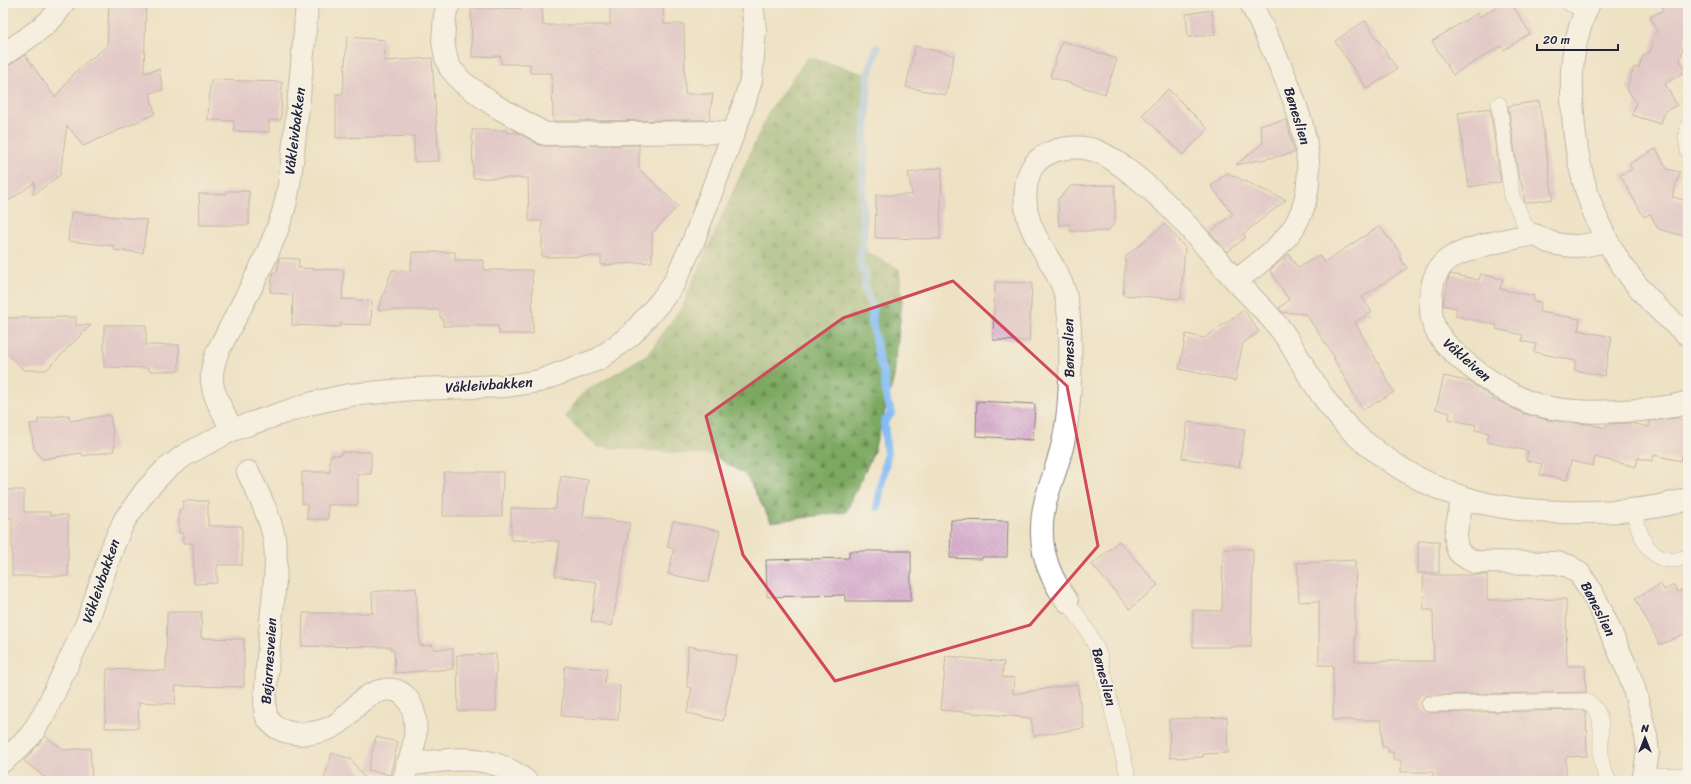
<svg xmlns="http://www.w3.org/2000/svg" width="1691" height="784" font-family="Sriracha,sans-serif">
<defs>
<pattern id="forest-firs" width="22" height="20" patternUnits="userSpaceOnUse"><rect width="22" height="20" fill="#7ca860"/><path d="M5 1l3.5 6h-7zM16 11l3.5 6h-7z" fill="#658850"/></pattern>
<pattern id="building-back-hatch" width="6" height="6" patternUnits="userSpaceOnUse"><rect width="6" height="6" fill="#d9b1d0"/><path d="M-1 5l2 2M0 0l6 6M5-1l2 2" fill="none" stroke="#ba98b4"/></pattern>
</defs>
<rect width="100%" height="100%" fill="#f7f3e8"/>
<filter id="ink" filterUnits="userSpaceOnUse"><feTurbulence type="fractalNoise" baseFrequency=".025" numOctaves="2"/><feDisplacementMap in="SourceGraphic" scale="8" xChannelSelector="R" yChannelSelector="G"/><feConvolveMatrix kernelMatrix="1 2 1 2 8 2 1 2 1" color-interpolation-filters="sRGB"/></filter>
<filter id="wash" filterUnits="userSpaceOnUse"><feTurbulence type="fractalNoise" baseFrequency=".012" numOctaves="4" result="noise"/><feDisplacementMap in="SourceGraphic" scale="16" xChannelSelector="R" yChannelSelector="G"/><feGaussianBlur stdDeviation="0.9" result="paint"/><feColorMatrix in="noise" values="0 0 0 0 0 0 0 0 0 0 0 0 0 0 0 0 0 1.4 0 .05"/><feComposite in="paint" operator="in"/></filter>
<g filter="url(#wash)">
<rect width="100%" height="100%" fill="#eee2c5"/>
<path fill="url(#forest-firs)" stroke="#4f654e" d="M808,57L871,76L859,180L866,252L899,269L902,300L894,377L873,454L846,512L771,522L746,475L712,455L598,447L565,416L583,393L648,354L683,305L769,111Z"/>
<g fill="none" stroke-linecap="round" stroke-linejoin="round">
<path stroke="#83bcf4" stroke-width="8" d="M877,507L887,455L884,422L892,412L887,402L884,375L879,360L872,320L873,307L865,292V274L860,265L863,235L862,196L868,75L877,48"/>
</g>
<g id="blocks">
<path fill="url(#building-back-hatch)" d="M109,3H146L144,73L159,69L163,90L150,93L155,114L83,146L67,125L60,175L33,195L35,182L3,205V67L10,65L25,55L55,97L79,68L107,46Z
M1503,3H1511L1530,33L1504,50L1501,46L1453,75L1432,41L1477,13L1479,17Z
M1664,3H1688V36L1686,37L1680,60L1686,71L1665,84L1677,105L1665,111L1661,124L1632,115L1636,103L1627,89L1634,67L1639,68L1643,56L1650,52L1657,29L1650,17L1662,11Z
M610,5H663L664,24H684L685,94H713L709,120L553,121L552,73H530V64H501V56L472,57L471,9L542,8L543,25H610Z
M1212,10L1215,35L1188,37L1186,14Z
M1365,21L1397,69L1367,89L1335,41Z
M347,37L385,40L384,61L432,58L439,161L414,162V136L336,138V94H343Z
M1062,41L1117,59L1105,94L1050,77Z
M915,46L954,55L946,95L906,87Z
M211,80L282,82L281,120H269V132L234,131V121L208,120L210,85H211Z
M1168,89L1208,129L1183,155L1142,115Z
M1539,101L1553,199L1525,203L1521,180H1519L1508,106Z
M1490,108L1501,182L1469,187L1458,113Z
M1287,120L1294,153L1236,165L1263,143L1260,125Z
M472,130H506V133L517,132L539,145L545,146L639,145V169L678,206L652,233V262L601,265V256L542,257V221H529L528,178H473Z
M1656,149L1667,169L1680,172L1672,197L1688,201V237L1658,229L1650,214L1644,217L1620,175L1632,169L1629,164Z
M942,167L940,239L875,238L876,195H912L908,173Z
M1227,173L1286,200L1243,234L1246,237L1227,252L1210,232L1233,214L1211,186Z
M1115,185V223L1108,231H1070V224L1059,225L1058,199L1071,186Z
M226,191H249V225H200L199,194H226Z
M71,212L147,220L143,253L114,250L115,246L68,241Z
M1165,224L1185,248L1181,299L1123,295L1126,256Z
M1380,226L1388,238L1389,237L1401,255L1399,256L1407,268L1362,297L1372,312L1355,322L1394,392L1363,410L1334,359L1335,358L1306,314L1282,312L1279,308L1289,300L1270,270L1289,254L1298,268L1319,255L1324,262Z
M412,252H455V260H484V270H532L533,334H499L498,326H443V318H440V310H378L392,270L411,271Z
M279,258L299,259L298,268L344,270L342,299L372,301L371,325L340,324V327L292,325L293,295L270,292L273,272H277Z
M1451,274L1479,280L1481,274L1503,279L1500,289L1534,296L1533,301L1541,302L1539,312L1580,319L1578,330L1612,337L1604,376L1574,370L1576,361L1534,352L1536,344L1522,341L1523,335L1496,329L1497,325L1455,316L1457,308L1443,305L1449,276Z
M995,282L1032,283L1029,341L993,340Z
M1244,310L1259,332L1243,343L1235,381L1179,369L1186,334L1204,338Z
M76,317V325H91L46,370H24L3,350V318Z
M104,325H146V345H179V371H149V368L104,367Z
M1444,376L1470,382L1493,398V400L1499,401L1522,413L1548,420L1589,424L1606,428L1607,424L1631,423L1649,427L1650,421L1676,418L1688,421V453L1683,452L1681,461L1654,455L1652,461L1638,458L1636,467L1595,457L1593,466L1571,461L1567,480L1540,475L1542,464L1526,460L1528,451L1487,442L1489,433L1475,430L1476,425L1449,419L1450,413L1436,409Z
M977,401L1035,404L1033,440L976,436Z
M69,415L70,421L110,415L115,447L113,448L114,451L83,456L82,453L42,459L34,449L30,424L38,423V419Z
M1188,422L1245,430L1239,467L1182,458Z
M341,452H371V474H358V505H328V519H307V504H302V472H330V455H341Z
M444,472H503L502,516H443Z
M561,476L588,480L583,516L630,523L612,626L591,622L597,582L555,576L560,541L511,540V508L555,509Z
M3,490H24V512H50V515H68V576H12V518H3Z
M183,501H208V526H242V565H217V583L194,584L193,543H183V533H179V509H183Z
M951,520L1008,521L1007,557H982V559L950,558Z
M673,521L720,531L708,582L668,574L674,549L667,547Z
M1119,541L1158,585L1130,609L1092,565Z
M1418,541H1439V573H1418Z
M1223,549H1253L1251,647H1193V610L1222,611Z
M849,551H911V601H845V595L767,597L766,560L849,558Z
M1355,560L1356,596H1355V661H1434L1433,610H1424L1423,575H1487V600L1566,599L1567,666H1585L1586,692L1429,695L1424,697L1420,704L1422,709L1429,713L1583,710L1586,712L1587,756L1566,757V781H1433V772H1401V760H1393V752H1388V747H1382V720H1333V665H1319V601L1299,602L1297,563Z
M1661,584L1664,590L1674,585L1678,592L1688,587V632L1660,645L1635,598Z
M416,588L420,646L433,645V649H453V669L395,673L394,650H391V647L302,646L303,613H373L372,592Z
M167,612H202L201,638L244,639V687L176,686L175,704L139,702L138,728H105L107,669L166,671Z
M688,646L737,656L723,721L687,713L692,688L687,687Z
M496,654V711H458L457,655Z
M946,656L1004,662L1002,677L1014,678L1013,694L1077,684L1084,728L1034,736L1031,718L941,710Z
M565,666L607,669L604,683L620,686L618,720L561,716Z
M1227,717L1228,753L1203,754V757L1170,758L1169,719Z
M45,736L64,750L90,748L92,781H49L24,761Z
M376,737L398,742L390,775L368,770Z
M332,753L351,759L367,781H323Z"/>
</g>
</g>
<g filter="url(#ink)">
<use href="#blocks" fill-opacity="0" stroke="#888280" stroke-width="1"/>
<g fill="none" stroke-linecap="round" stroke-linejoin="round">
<g stroke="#888280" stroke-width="16">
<path id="service" d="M1568,3L1586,11
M1499,104L1512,196L1525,225L1534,235
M1688,126L1686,137L1688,151
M1634,511C1638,530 1646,558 1670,560C1675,561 1683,558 1688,557
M1067,601C1080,618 1091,634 1099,654L1129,781
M1429,704L1585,701C1610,711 1597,742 1602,763C1603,770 1606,776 1609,781
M1637,781L1644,776L1688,775"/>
</g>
<g stroke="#888280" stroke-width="24">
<path id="minor" d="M449,3L445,15L443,41L446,58L450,68L462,82L494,105L545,134L713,132L733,134
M3,55C20,43 55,22 63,3
M1606,240C1586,247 1570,248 1549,242C1544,240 1538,235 1533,235C1527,235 1521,237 1515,238C1495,242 1473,247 1454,256C1438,264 1432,279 1431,296C1431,305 1430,317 1434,326C1445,354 1509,398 1538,405C1571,414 1606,412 1640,410C1656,408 1673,408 1688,402
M1236,281C1255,266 1281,247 1294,227C1335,161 1279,65 1251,3
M232,430C225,415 213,397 212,381C211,371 214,362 217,353C239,309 265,265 281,219C290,192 292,161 295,133C300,89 304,46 307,3
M248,472C258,493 269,514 274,537C279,565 273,594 271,622C268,649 267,675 265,701C265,707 265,715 268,719C282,740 322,736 340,722C350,714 358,701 370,695C404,677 418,706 415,737C414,750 407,768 403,781
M1463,499C1460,512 1451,540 1459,552C1463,557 1470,559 1475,562L1557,563L1569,566L1579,573L1586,583L1598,604L1628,671L1634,688L1646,736L1648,752L1644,776
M1067,601C1044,570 1036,538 1046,499C1052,479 1060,459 1064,438C1071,404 1071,366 1070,330C1069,316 1068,300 1063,287C1048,249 1018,227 1027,181C1029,171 1035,161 1044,156C1060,146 1083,145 1099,152C1111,157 1121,165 1131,173C1172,204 1203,244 1237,282C1253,299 1271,316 1284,334C1295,350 1303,367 1314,383C1329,407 1346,428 1368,445C1437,500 1501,514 1588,512C1622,512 1655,509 1688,499
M3,761L16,750L31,735L45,712L87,623L113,546L124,521L146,490L165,470L185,455L232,430L309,404L349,395L413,389L507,386L539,381L599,359L631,335L661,301L674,283L693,242L743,107L751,80L755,30L752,3
M407,765C451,759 489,751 526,781"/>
</g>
<g stroke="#888280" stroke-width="24">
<path id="tertiary" d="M1589,3C1571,44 1570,71 1573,115C1579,207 1616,278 1688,335"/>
</g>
<use href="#service" stroke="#fff" stroke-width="15"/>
<use href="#minor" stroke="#fff" stroke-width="22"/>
<use href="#tertiary" stroke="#fff" stroke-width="22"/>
</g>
</g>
<path d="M0 0H1691V784H0ZM953,281L1067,386L1098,546L1030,625L835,681L743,555L706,416L843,318Z" fill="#eee2c5" fill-opacity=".55" fill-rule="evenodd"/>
<path fill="none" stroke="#d1495b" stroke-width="3" stroke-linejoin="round" d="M953,281L1067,386L1098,546L1030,625L835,681L743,555L706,416L843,318Z"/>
<g text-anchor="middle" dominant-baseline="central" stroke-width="3" stroke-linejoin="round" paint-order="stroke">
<g font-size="14" fill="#22223b" stroke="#f7f3e8">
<text transform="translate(1297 116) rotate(73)">Bøneslien</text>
<text transform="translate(295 131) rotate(-83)">Våkleivbakken</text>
<text transform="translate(1069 348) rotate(-91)">Bøneslien</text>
<text transform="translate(1467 360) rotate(41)">Våkleiven</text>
<text transform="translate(489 385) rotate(-4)">Våkleivbakken</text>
<text transform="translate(101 581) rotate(-71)">Våkleivbakken</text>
<text transform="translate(1598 609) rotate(63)">Bøneslien</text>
<text transform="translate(269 661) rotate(-86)">Bøjarnesveien</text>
<text transform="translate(1104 677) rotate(75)">Bøneslien</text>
</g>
</g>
<rect width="1691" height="784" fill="none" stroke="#f7f3e8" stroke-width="16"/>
<g transform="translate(1645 738)" stroke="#f7f3e8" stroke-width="3" paint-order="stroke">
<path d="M0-3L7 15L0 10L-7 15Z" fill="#22223b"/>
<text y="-6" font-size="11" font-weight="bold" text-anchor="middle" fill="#22223b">N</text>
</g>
<path d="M1537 44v6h81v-6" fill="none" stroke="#22223b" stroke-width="2"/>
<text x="1543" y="44" font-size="12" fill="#22223b" stroke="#f7f3e8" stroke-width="3" paint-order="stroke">20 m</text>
</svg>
